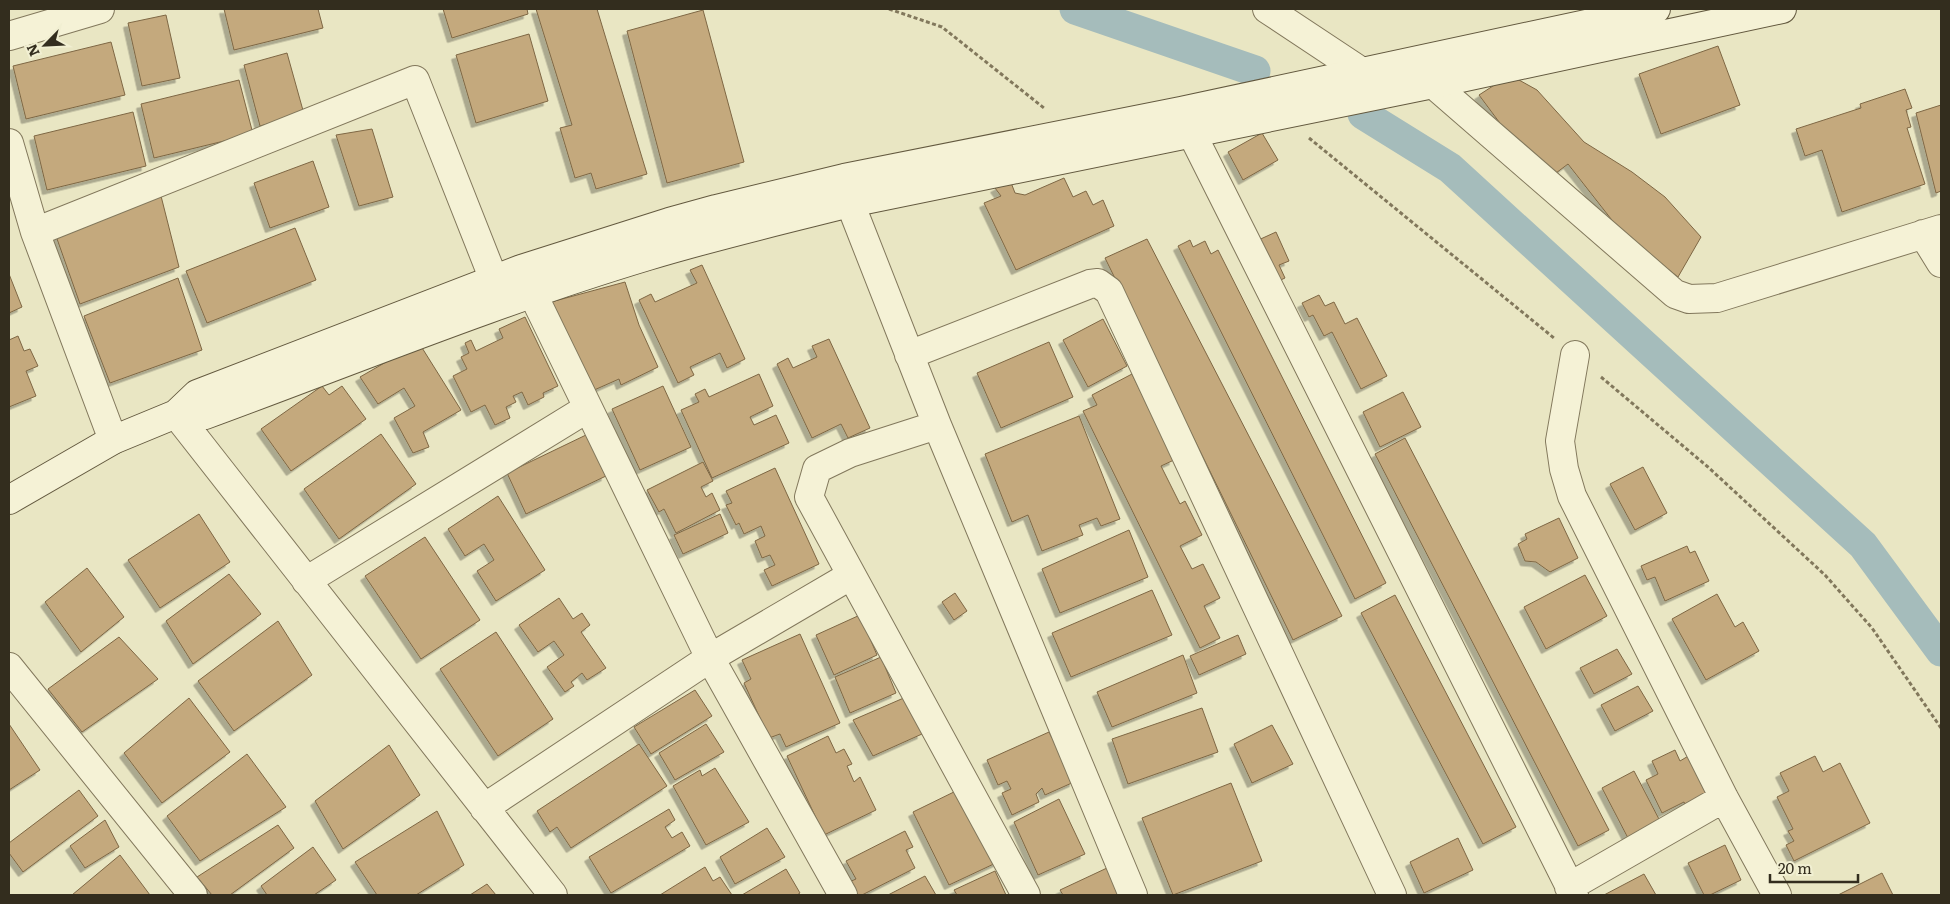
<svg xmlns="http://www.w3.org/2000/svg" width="1950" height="904" font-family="Literata,serif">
<defs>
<filter id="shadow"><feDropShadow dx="-4.5" dy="4.5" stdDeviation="0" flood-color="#0004"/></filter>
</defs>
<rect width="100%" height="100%" fill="#e9e6c3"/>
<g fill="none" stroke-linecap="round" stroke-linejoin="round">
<path stroke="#a5bcbb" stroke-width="31" d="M1075,9L1255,71
M1363,114L1450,168L1863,545L1941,651"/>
</g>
<path fill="#c4a97d" stroke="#7e6744" filter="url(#shadow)" d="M224,9H318L323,28L234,50Z
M443,9H527L528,14L452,38Z
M536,9H597L647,174L596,189L591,173L575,178L560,128L572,125Z
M703,10L744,162L667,183L627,31Z
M166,15L180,78L142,86L128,23Z
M529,34L548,101L476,123L456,55Z
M111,42L125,95L26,119L13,66Z
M1718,46L1740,105L1661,134L1639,74Z
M287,53L304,114L260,126L244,65Z
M1510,75L1537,90L1584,142L1632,172L1665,197L1701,237L1678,277L1622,233L1568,164L1552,176L1511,138L1479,95Z
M239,80L253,134L154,158L141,104Z
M1905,89L1912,108L1906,110L1911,127L1907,128L1925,184L1842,212L1822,150L1805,156L1796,129L1861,108L1860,104Z
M1941,105V191L1936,193L1916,113Z
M133,112L146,166L47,190L34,136Z
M372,129L393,197L359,206L336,135Z
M1262,133L1278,160L1243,180L1228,152Z
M313,161L329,207L270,228L254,183Z
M1064,178L1073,197L1086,191L1093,205L1103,200L1114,226L1016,270L984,203L1001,196L995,188L1010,180L1015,193L1025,195Z
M161,196L179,267L80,304L56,236Z
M295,228L316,280L207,323L186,271Z
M1276,232L1289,261L1279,265L1285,278L1272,284L1254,242Z
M1147,239L1342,616L1293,640L1105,258Z
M1190,240L1193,247L1205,241L1211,254L1218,250L1386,583L1355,599L1178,246Z
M702,265L745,359L727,368L720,353L690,367L694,375L678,383L639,300L651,294L655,302L697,283L690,270Z
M9,274L22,307L9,313Z
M178,278L202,350L110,383L84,316Z
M625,282L639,325L658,367L621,385L619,379L592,391L551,302Z
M1319,295L1325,306L1334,302L1345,324L1357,318L1387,376L1361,389L1332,332L1324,336L1313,315L1309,317L1302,303Z
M525,317L558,386L543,393L544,397L528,405L522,392L513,396L516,402L506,407L510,418L495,425L485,405L471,412L453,376L467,369L461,357L469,353L465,343L471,340L476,351L503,338L499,329Z
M1103,319L1127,366L1088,387L1063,340Z
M18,336L24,351L30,349L38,366L26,371L36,396L9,407V340Z
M829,339L870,428L848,438L841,424L812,438L777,364L788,358L793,368L817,357L812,346Z
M1049,342L1073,397L1001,428L977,373Z
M419,343L461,410L423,432L429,447L413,453L394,418L415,406L404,388L378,404L360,377Z
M759,374L773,406L750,417L754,425L776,415L789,443L712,478L681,410L699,402L695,394L705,389L709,397Z
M1132,374L1174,460L1161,466L1180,504L1185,501L1202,535L1180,546L1192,569L1203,564L1220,598L1204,606L1220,638L1200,648L1083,411L1097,405L1092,395Z
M322,386L329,395L342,386L366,419L291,471L261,429Z
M663,386L691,447L640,470L612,409Z
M1403,392L1421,427L1380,447L1363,412Z
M1079,416L1120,519L1101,526L1097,518L1079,525L1083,535L1042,551L1028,515L1012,522L985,454Z
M381,434L416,484L339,539L304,489Z
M586,435L606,476L526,514L507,473Z
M1405,438L1609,830L1578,846L1375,454Z
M703,462L713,481L701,487L706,497L712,493L720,510L676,533L664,509L659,512L647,490Z
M1643,467L1667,513L1635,530L1610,484Z
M775,468L819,564L772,586L764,570L775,565L770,555L762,558L755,541L765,536L761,526L744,534L739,523L736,525L726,505L732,503L726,491Z
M498,496L545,570L496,601L477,571L494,560L484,544L465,556L448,529Z
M199,514L230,562L160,608L128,560Z
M720,514L728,533L683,554L674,535Z
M1559,518L1578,558L1550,572L1536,562L1525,561L1518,544L1527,539L1525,534Z
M1129,530L1148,577L1060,613L1042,569Z
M425,537L480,620L421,659L365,576Z
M1687,546L1690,553L1695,551L1709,581L1665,601L1655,577L1647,580L1641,566Z
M87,568L124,617L81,652L45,602Z
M229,574L261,614L193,664L166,621Z
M1585,575L1607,616L1546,649L1524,607Z
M1152,590L1172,635L1071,677L1052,633Z
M955,593L967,611L954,620L942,602Z
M1717,594L1735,627L1743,622L1759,651L1706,680L1672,619Z
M1395,595L1516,827L1483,844L1361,613Z
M559,598L573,619L582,613L590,625L581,632L606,668L587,680L582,673L571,682L574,686L565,692L547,667L564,655L554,641L538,652L519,625Z
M860,615L877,655L834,675L816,635Z
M278,621L312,675L234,731L198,681Z
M496,632L553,719L498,756L440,669Z
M800,634L840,723L786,747L780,734L769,738L744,683L751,679L742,660Z
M1238,635L1246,654L1199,675L1190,656Z
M119,637L158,679L82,732L48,689Z
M1617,649L1632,674L1594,694L1580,668Z
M1183,655L1197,693L1112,727L1097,692Z
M881,657L896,693L850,713L835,677Z
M1638,686L1653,711L1615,731L1601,705Z
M695,690L712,716L651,754L634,727Z
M906,697L922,734L873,756L853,720Z
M189,698L230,752L162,803L124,753Z
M1202,708L1218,752L1128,784L1112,739Z
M9,724L40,770L9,790Z
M706,724L724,752L675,780L659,753Z
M1272,725L1293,764L1252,783L1234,744Z
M1049,732L1052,738L1062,733L1074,782L1045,795L1042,788L1036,794L1039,802L1012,815L1002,793L1011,789L1007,781L998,785L987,760Z
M828,736L836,753L844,749L852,764L847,766L854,782L860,777L876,810L824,835L787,756Z
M639,744L667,786L571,848L557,827L550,832L537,811Z
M389,745L420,795L343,849L315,801Z
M1675,750L1680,761L1690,755L1709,795L1686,806L1684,802L1662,813L1646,780L1658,774L1652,761Z
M247,754L286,807L200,861L167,816Z
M1815,756L1823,772L1840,763L1870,823L1794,861L1786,845L1794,841L1788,831L1793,829L1777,797L1789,791L1780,773Z
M715,768L749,822L706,845L673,786L700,770L702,776Z
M1634,771L1661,823L1629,840L1602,788Z
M1231,783L1262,861L1173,895L1142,818Z
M962,788L998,862L949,885L913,812Z
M79,790L98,816L23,872L9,853V843Z
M1059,799L1085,854L1038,875L1014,822Z
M669,809L675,820L665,827L672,838L682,832L690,846L611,893L589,857Z
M437,811L464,865L416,895H377L355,862Z
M105,820L119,847L85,868L70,846Z
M278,825L294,848L230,895H212L197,877Z
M767,828L785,857L735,884L720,857Z
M905,831L913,847L906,850L915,868L862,895H856L849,882L856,879L846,861Z
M1458,838L1473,870L1424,893L1410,862Z
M1725,845L1741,880L1710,895H1704L1688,863Z
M313,847L336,880L314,895H267L261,886Z
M120,855L150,895H72Z
M705,867L713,881L720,877L732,895H660Z
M1107,868L1120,895H1063L1060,890Z
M786,869L800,893L797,895H742Z
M995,871L1006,895H957L954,890Z
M1882,873L1893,895H1838Z
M1644,874L1656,895H1604Z
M925,876L936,895H888Z
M487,884L496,895H470Z"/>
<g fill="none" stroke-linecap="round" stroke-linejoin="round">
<g stroke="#82785c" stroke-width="30">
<path id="street" d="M1267,9L1362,72L1366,91
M9,36L100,9
M1430,63L1433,84L1675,294L1689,299L1717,298L1941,229
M1181,112L1574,895
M9,143L35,232L113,440
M844,180L850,203L937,425L1133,895
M35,232L415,80L494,280
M1923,234L1941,263
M522,272L710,658L843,895
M909,355L1090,284L1098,283L1109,291L1392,895
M1575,355L1560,441L1564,469L1572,496L1724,798L1777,895
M176,414L553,895
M937,425L850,453L817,469L809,497L1026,895
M306,581L588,408
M9,667L193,895
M484,808L710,658L850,576
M1569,887L1724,798"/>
</g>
<g stroke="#63593f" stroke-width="30">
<path id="secondary" d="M176,414L205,415C352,361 498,301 648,256C714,236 782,220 850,203L1433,84L1782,9
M9,500L113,440L176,414L197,394L521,269L669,222L716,209L844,178L1181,111L1656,9"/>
</g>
<path stroke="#82785c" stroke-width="3" stroke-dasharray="4 2.5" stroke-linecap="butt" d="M889,9L942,27L1044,108
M1309,138L1554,338
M1601,377L1708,467L1825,575L1872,628L1941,728"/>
<use href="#street" stroke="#f5f2d6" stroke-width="28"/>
<use href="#secondary" stroke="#f5f2d6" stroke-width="28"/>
</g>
<rect width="1950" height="904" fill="none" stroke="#332d1e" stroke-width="20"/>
<g transform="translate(45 45) rotate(246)" stroke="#f1efd2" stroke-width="4" paint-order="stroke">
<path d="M0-4L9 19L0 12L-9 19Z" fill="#332d1e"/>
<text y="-8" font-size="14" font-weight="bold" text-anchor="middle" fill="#332d1e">N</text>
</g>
<path d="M1770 874v8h88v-8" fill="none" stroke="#332d1e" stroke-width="2.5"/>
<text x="1778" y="874" font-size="15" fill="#332d1e" stroke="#f1efd2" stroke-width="4" paint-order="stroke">20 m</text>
</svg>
